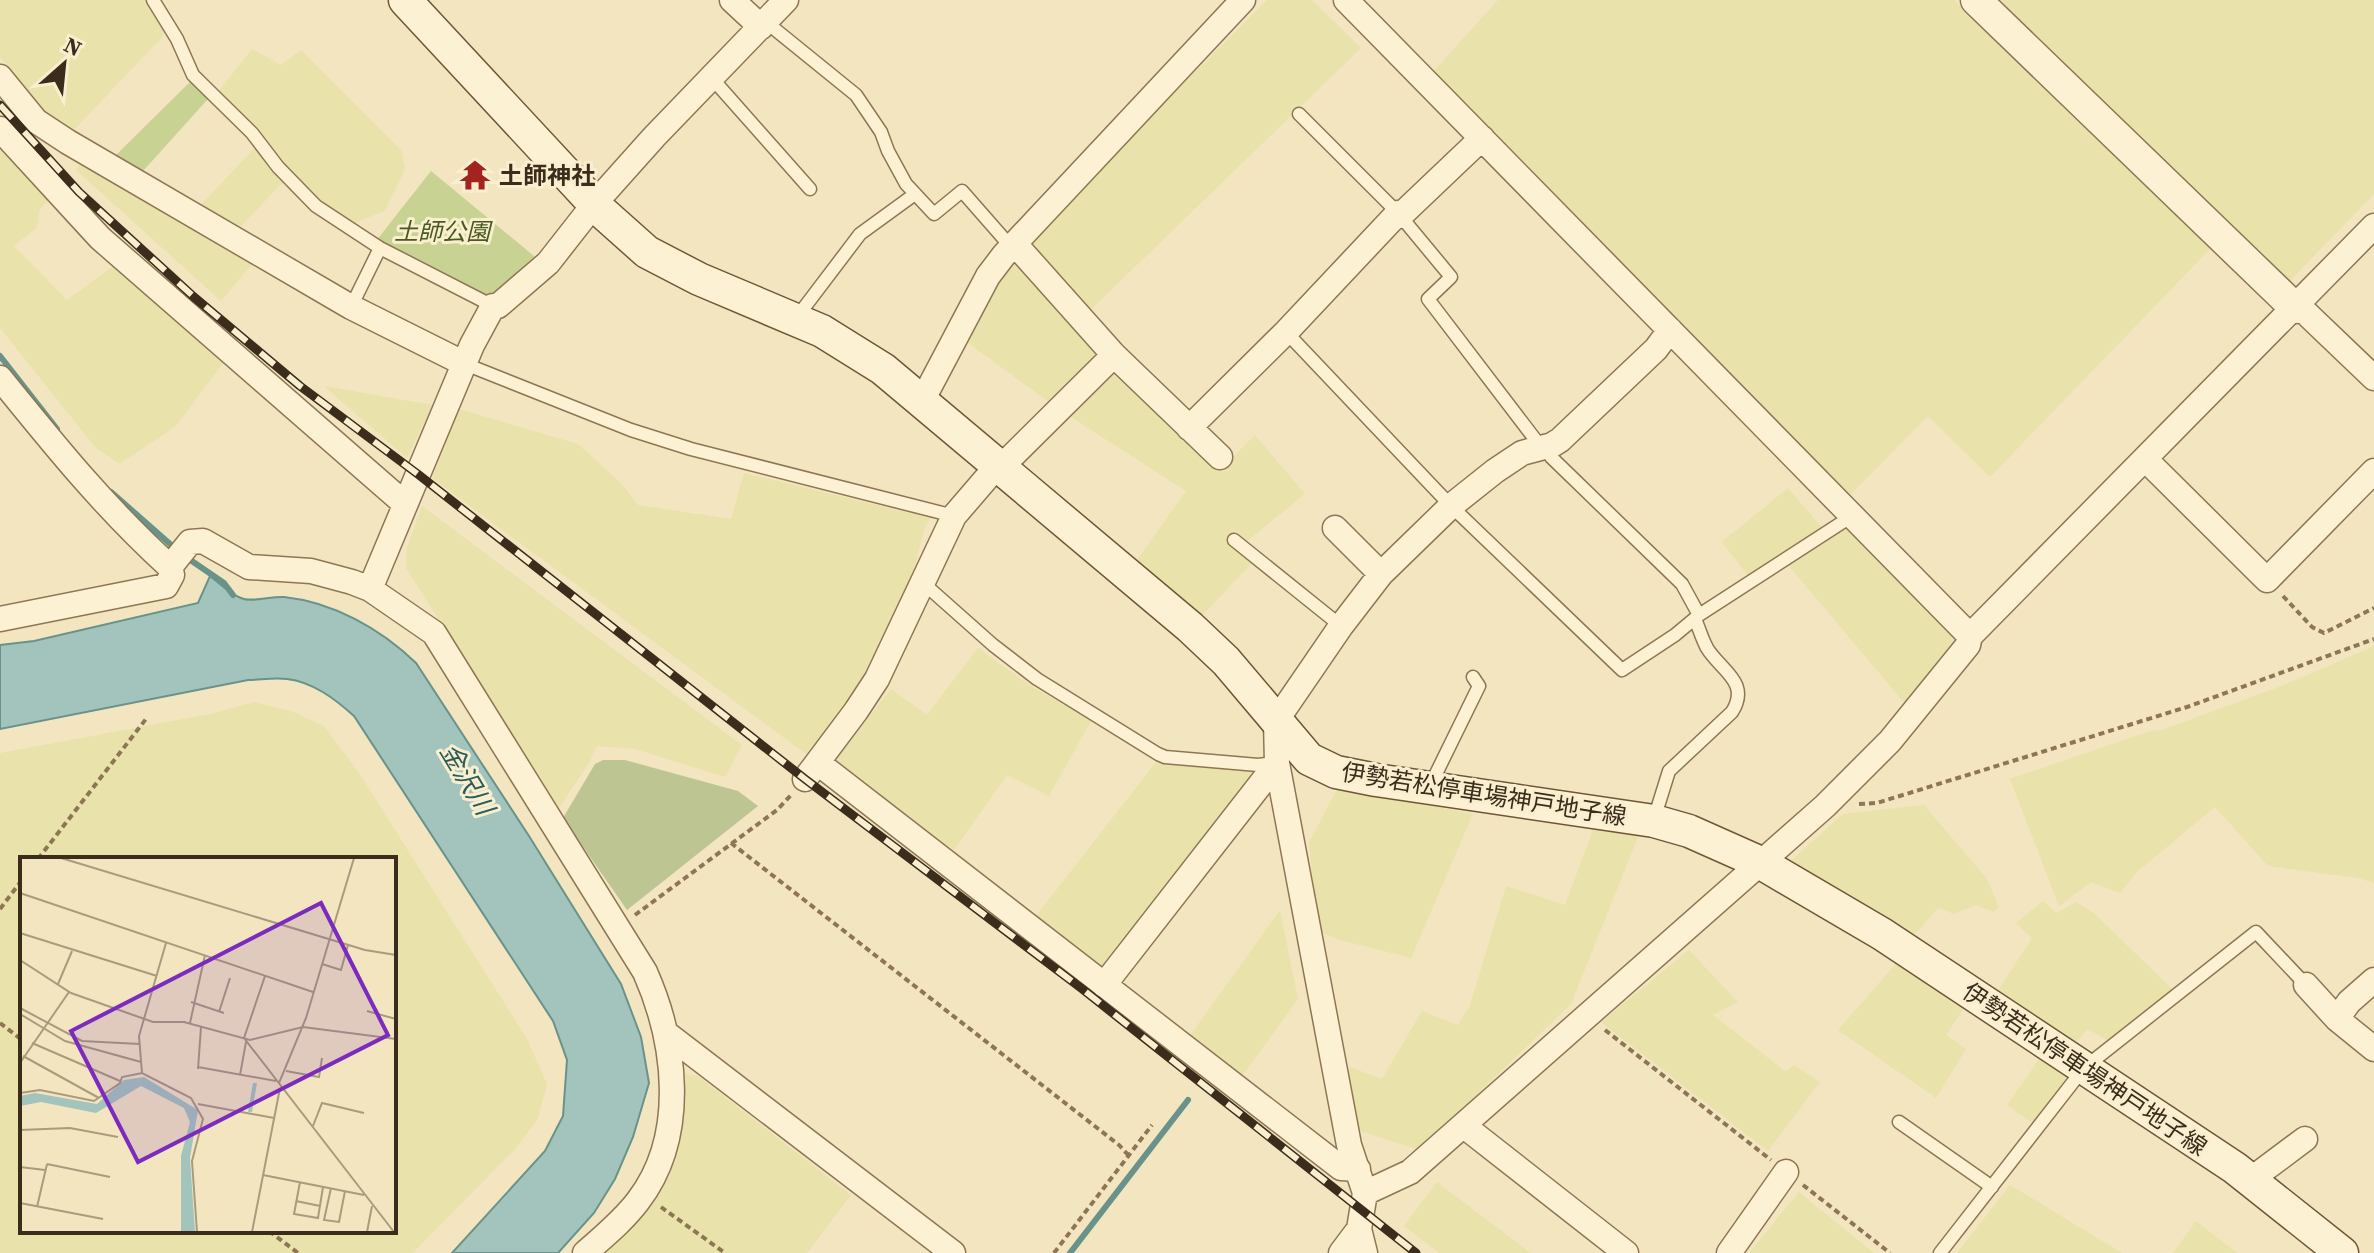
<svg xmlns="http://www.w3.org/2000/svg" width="2374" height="1253" font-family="'Source Serif 4','Noto Sans JP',serif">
<rect width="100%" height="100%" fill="#f3e5bf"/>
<path fill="#e9e2ab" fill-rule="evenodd" d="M0,0H147L165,34L73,131L52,120L0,57Z
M1267,0H1312L1361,48L1075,325L1222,468L1255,435L1305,494L1236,550L1251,564L1195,623L1132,567L1186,491L1057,408L967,342L1010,258Z
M1498,0H1955L2212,247L1990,477L1928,416L1844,501L1431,74Z
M1988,0H2374V194L2284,287Z
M252,49L281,65L301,50L401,150L405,169L385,211L351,224L314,198L292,173L237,230L200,206L264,138L218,92Z
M0,144L53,196L40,209L37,227L14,246L67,300L116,264L223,363L176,426L119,464L95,447L0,328Z
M84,158L254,262L221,301L76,170Z
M324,386L433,405L407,458Z
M459,409L578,444L621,483L638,505L731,519L744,473L930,518L924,529L911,582L866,683L806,754L432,478Z
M1788,488L1824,530L1846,524L1956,640L1907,706L1789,566L1753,582L1722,542Z
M422,506L742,745L725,777L635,749L597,746L590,761L559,808L406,568L407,548Z
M2374,646V883L2358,878L2268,866L2215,807L2137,872L2120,893L2091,882L2059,906L2010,779L2150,731L2162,730L2284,685Z
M978,648L1028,684L1091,721L1049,796L1007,775L954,850L834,761L891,689L927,715Z
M255,702L294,712L324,726L359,773L527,1039L547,1084L538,1119L516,1148L413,1253H0V753L210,714ZM394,859V1231H22V859Z
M1156,762L1252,768V782L1100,971L1036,916Z
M1338,788L1473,814L1411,958L1340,940L1317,931L1309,842Z
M1924,805L1987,879L1999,907L1993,912L1976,905L1954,914L1938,908L1909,941L1785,866L1843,814Z
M1596,822L1638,837L1571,1004L1419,1150L1357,1130L1346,1084L1350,1067L1382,1079L1422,1011L1458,1025L1470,1005L1506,886L1565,905Z
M2043,901L2056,913L2076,902L2095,914L2174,991L2108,1041L2088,1029L2070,1048L1993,998L2032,938L2016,923Z
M1280,910L1298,999L1240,1079L1189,1037Z
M1689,950L1738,1002L1713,1015L1786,1072L1794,1065L1820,1082L1768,1151L1601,1022Z
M1900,959L1969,1001L1946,1035L1966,1049L1936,1098L1838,1030Z
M2045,1051L2080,1076L2037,1126L2007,1105Z
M685,1074L698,1076L851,1195L807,1253H602L681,1114Z
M1437,1182L1491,1223L1531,1253H1439L1404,1226Z
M2010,1185L2122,1253H1957Z
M1799,1192L1874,1253H1749Z
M2196,1221L2237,1253H2173Z"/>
<path fill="#c8d292" d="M191,81L208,99L143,171L116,155Z
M431,171L540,261L494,301L376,241Z"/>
<path fill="#bdc692" d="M603,760H625L738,791L758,806L627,910L563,818L595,764Z"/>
<path fill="#a3c4bc" stroke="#69938a" stroke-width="2" d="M210,576C219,583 230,594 241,598C252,603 271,596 284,597C333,602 381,629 416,663L529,836L621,984L641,1037L649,1083L633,1137L615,1179L594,1213L558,1253H452L545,1151L563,1116L567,1060L553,1021L354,716C335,699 313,682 287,679C274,677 260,680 248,680L0,729V645L34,641L198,603Z"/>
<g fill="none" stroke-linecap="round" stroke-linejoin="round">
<path stroke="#69938a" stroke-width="6" d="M0,356L57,429
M111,492L178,551
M186,557L224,583L233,595
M1070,1253L1188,1100"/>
<g stroke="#8e7655" stroke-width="15">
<path id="service" d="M153,0L177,39L193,75L252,133L278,167L316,206L380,248L493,306
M766,22L856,95L881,132L888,151L906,184L934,214L962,191L1012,248
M710,76L810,189
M1299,114L1398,213L1451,277L1428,299L1541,447
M351,307L380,248
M797,317L860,234L915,194
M1286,332L1451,506L1622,670L1675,635L1699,615L1852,516
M465,364L631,430L691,449L954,516
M1548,446L1551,457L1682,584L1699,615
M1234,540L1341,626
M922,582L993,645L1037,679L1158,754L1165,757L1258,765L1274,763
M1430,786L1479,686L1473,677
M1654,819L1669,771L1732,712C1751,682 1720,670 1707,648C1702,639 1699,628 1695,619
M1899,1122L1992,1187
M1940,1253L2084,1068L2256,932L2306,985"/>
</g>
<g stroke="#8e7655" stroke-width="27">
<path id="minor" d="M732,0L761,27
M1346,0L1970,636
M0,77L36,121L68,142L351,307L465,364
M0,129L100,238L405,504
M1400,216L1482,138
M1015,244L1114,355L1220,457
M2295,308L2306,313L2374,378
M0,378C55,446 105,508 170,567L172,575L166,586L0,619
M922,401L988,276L1004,255L1243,0
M1189,428L1286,332L1398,213
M2146,460L2267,580L2374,471
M1001,467L1114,355
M1335,528L1381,574
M170,567L190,542L203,541L249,567L311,571L352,582L370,589L434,633L645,972C676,1042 688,1136 638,1201C623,1221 603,1237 585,1253
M370,589L472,345L493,306H498L548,263L595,203L654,137L786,0
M818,763L1341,1168L1358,1169
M805,779L856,711L877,679L954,516L997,466
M1104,985L1277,763
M2306,985L2337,1019L2374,1049
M2337,1019L2349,1002L2374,980
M667,1034L953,1253
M1464,1126L1626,1253
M2250,1180L2305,1139
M1365,1193L1410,1172L1825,806L1890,741L1968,645L1970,636L2374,226
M1341,1253L1359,1229
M1365,1253L1359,1229L1365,1193L1349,1145L1277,763L1276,721L1341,626L1381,574L1451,506L1495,471L1522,453L1552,445L1560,440L1656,349L1670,330
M1729,1253L1786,1172"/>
</g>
<g stroke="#8e7655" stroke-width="33">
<path id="tertiary" d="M1976,0L2295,308"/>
</g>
<g stroke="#6f5638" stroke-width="35">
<path id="secondary" d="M405,0L601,211L647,252L699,279L822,331L883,369L1190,627L1226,661L1309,759L1336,772L1376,780L1654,821L1689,831L1761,863L1882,934L2235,1168L2342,1253"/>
</g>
<path stroke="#8e7655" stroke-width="4" stroke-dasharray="6 4" stroke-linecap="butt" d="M2283,596L2312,627L2324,633L2374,608
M1859,804L1877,803L2187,707L2374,639
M731,843L1119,1145L1129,1156
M38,859L146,719
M0,909L22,880
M635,915L777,810L793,793
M0,1023L22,1040
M1605,1030L1771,1160
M1803,1185L1890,1253
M661,1207L725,1253
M269,1231L298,1253
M1054,1253L1152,1125"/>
<use href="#service" stroke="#fcf2d3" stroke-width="12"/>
<use href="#minor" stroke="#fcf2d3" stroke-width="24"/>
<use href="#tertiary" stroke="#fcf2d3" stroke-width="30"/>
<use href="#secondary" stroke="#fcf2d3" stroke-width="32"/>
<g stroke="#3b2c1b" stroke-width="9">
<path id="rail" d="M0,105L79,192L194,297L300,386L419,475L805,779L1081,988L1416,1253"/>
</g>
<use href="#rail" stroke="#f9efcf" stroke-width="6" stroke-dasharray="18" stroke-linecap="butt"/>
</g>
<defs>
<g id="temple-bare" transform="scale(2.4)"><path d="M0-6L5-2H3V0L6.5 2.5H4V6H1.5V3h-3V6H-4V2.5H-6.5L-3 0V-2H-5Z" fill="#a3231e" stroke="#f9efcf" stroke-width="2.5" paint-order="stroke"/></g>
</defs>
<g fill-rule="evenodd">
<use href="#temple-bare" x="475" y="175"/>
</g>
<g text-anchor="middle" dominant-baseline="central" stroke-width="6" stroke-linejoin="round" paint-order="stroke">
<g font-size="24" font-weight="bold" fill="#3b2c1b" stroke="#f9efcf" text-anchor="start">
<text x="499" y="175">土師神社</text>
</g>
<g font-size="24" font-style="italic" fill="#495a20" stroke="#f9efcf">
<text x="442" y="231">土師公園</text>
</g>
<g font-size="24" fill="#3b2c1b" stroke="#f9efcf">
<text transform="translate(1484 794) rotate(9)">伊勢若松停車場神戸地子線</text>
<text transform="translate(2085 1069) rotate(34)">伊勢若松停車場神戸地子線</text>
</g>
<g font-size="26" font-style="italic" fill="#295d5c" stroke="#f9efcf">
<text transform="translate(467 779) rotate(59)">金沢川</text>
</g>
</g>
<g transform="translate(20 857)">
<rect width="376" height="376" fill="#f3e5bf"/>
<path d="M124,220L178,253L170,301L175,375H161V299L170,265L164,251L121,229L76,256L21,245L0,249V239L15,236L77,247L104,223Z" fill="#a3c4bc"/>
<path fill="none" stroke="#a3c4bc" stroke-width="4" d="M230,255L235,226"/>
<path fill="none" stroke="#a99b7d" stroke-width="2" d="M41,1L345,93L376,98M0,36L293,135M0,76L137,119M0,103L51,136L133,165H164L230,183L283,170L376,182M302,107L321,113L328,88M245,119L224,181L374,375M38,127L52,94M171,145L204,156M0,151L62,184L120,187M347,154L376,162M199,155L210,121M0,157L25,172M170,166L185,98M25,172L45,184L121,205M12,186L100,224M3,199L79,241M0,206L49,135M178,210L256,224M178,212L181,170M266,214L299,220L302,201M122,216L119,179L146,86M220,218L226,185M259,226L286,161L334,1M0,236L20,233L74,244L100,226L102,220L122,216L171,241L183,262L172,304L177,375M178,247L254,261M293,269L302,246L344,256M0,273L50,271L98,280M27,307L90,320M0,310L25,313M243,318L344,338M280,325L274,357L298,361L303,330M311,331L304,363L319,365L325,334M276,344L300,349M0,346L83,362M17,350L27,307M232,375L260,231M347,375L352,349"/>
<path fill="#7b2cbf" fill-opacity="0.15" stroke="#7b2cbf" stroke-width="4" d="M301,46L368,178L118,305L51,174Z"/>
<rect width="376" height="376" fill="none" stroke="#3b2c1b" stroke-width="4"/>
</g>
<g transform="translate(64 64) rotate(27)" stroke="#f9efcf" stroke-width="6" paint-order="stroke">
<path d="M0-6L14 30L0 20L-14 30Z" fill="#3b2c1b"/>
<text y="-12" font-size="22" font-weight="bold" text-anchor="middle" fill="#3b2c1b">N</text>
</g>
</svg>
